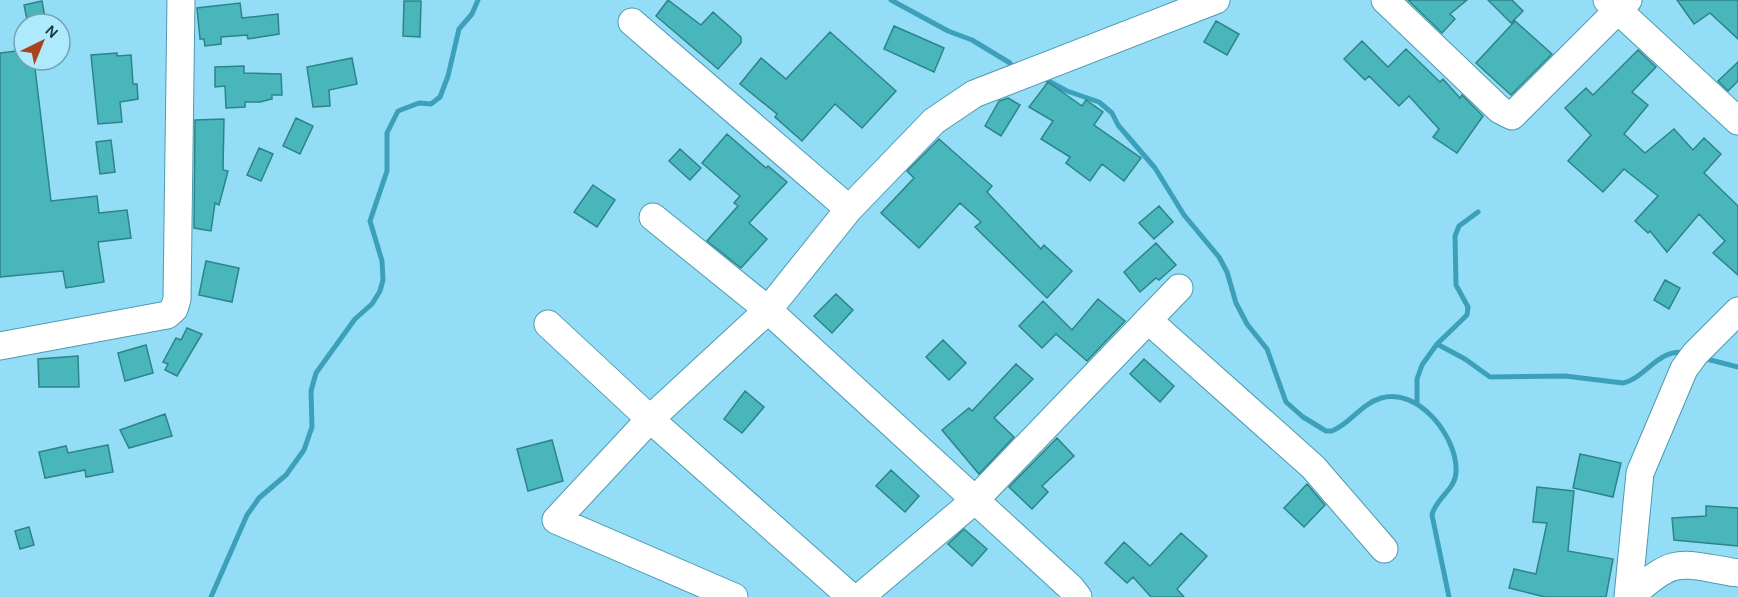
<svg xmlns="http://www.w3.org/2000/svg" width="1738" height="597" font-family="Karla,sans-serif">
<rect width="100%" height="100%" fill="#93def6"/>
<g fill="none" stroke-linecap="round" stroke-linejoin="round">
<path stroke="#3da0bb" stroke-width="5" d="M891,0L948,31L972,40L1010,63
M1043,78L1067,91L1099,102L1112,113L1118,125L1155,168L1184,215L1219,257L1227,272L1236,303L1247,324L1267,349L1286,402L1303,417L1326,431H1332C1350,424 1361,404 1381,398C1419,387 1458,438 1456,472C1456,489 1435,499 1432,515L1449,597
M1437,344L1465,359L1490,377L1565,376L1623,383C1644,379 1660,347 1685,353
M1703,358L1738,367
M1417,404V379L1422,365L1437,344L1467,315L1468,307L1456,285L1455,236L1459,226L1478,212
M211,597L247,515L259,498L286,475L304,450L312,427L311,391L316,373L355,319L372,304L380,291L383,280L382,261L370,221L387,171V133L398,111L419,103L431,104L440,97L448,76L459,29L472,14L478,0"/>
</g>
<path fill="#49b6bb" stroke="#2d8488" stroke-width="1.5" d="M668,0L701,25L713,12L741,37V43L718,69L656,16Z
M1408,0H1467L1450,14L1455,19L1442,33Z
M1488,0H1512L1523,11L1511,23Z
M1677,0H1738V39L1710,13L1694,24Z
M42,1L46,24H28L24,5Z
M404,1H421L420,37L403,36Z
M240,3L242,18L278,14L279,34L248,39L247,35L221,37V44L205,46L204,39H200L197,8Z
M1216,21L1239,34L1227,55L1204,42Z
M1515,21L1552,54L1511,95L1476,63Z
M894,26L944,48L934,72L884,49Z
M830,32L896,91L862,128L835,104L802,141L775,117L777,114L740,84L761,58L786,79Z
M1362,41L1388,67L1406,49L1440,82L1443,79L1460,98L1462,95L1483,116L1457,153L1433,137L1439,129L1409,96L1399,106L1369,76L1365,80L1344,59Z
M24,50V60H34L51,201L97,196L99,213L127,210L131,238L98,242L104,282L66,288L63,271L0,277V53Z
M1638,50L1656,67L1632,92L1648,105L1624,134L1645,153L1674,129L1693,150L1704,138L1721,154L1704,173L1738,206V275L1713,253L1725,241L1699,214L1667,252L1650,231L1648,233L1635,221L1658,196L1624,169L1603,192L1568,161L1591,135L1565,108L1586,88L1593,95Z
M117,53V56L131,55L133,84H137L138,99L120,102L122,122L98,124L91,55Z
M352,58L357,84L329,90L330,106L313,107L307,67Z
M1738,62V81L1728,91L1718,81Z
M244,66V73L281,74L282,95H272V99L260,102H245V107L226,108L225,86L215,87V67Z
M1048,82L1082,106L1086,100L1103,112L1094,125L1141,158L1124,181L1102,164L1090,181L1066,163L1070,157L1041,139L1053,121L1029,107Z
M1008,98L1020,105L1001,136L985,126L999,101Z
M296,118L313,126L300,154L283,146Z
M224,119L223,170L228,171L219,205L215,203L211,231L194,228L195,120Z
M727,134L766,168L768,166L787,182L749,223L767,239L741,268L707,241L738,206L734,203L740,196L702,163Z
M939,139L992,186L987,192L1041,249L1044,245L1072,271L1047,298L975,227L981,222L960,203L919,248L881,213L914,178L907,171Z
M111,140L115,172L100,174L96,142Z
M259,148L273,154L261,181L247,175Z
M680,149L701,168L690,180L669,161Z
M593,185L615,200L597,227L574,212Z
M1159,206L1173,222L1154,239L1139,223Z
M1156,243L1176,265L1159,280L1156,278L1140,292L1124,272Z
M206,261L239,268L232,302L199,295Z
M1665,280L1680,288L1669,309L1654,300Z
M836,294L853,310L832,333L814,316Z
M1098,299L1125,321L1087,361L1056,334L1042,348L1019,326L1043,301L1072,330Z
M187,328L202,334L177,376L165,370L168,364L163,362L176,338L181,340Z
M943,340L966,363L949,380L926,357Z
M146,345L153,373L125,381L118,353Z
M78,356L79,387H39L38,359Z
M1144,359L1174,386L1160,402L1130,374Z
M1016,364L1033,379L994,418L1014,437L979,474L942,430L969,408L972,411Z
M745,391L764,407L742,433L724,419Z
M165,414L172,436L129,448L120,430Z
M1057,438L1074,456L1042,486L1048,492L1032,509L1009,487Z
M552,440L563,481L528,491L517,449Z
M108,445L113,472L86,477L85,470L45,478L39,452L66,446L68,453Z
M1580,454L1621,463L1613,497L1573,488Z
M891,470L919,496L905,512L876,486Z
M1307,484L1325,505L1304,527L1284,508Z
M1537,487L1574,491L1568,551L1613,559L1606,597H1545L1509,588L1514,569L1536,574L1547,523L1533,522Z
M1706,506L1738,508V546L1674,540L1672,518L1706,516Z
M29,527L34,545L20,549L15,531Z
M964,529L987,549L972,566L948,544Z
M1181,533L1207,556L1177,589L1184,597H1151L1133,577L1127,583L1105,563L1124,542L1150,566Z"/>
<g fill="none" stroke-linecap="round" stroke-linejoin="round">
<g stroke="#4e9ab0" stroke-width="29">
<path id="minor" d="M1385,0L1500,110L1512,116L1628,0
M1607,0L1738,121
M632,22L849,209
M653,217L768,310L1071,588L1078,597
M1148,320L1313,467L1384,549
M548,324L650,419L851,597
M0,346L167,315L174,309L177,299L181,0
M734,597L556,520L650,419L768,310L849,209L934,121L974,94L1216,0
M860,597L975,500L1179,288
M1628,597L1640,473L1684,369L1695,354L1738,311
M1630,597C1677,554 1679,564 1738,573"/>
</g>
<use href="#minor" stroke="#fff" stroke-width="27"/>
</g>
<g transform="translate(42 42) rotate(43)"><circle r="28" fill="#aee9fc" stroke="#73a3b2" stroke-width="1.5"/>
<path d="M0-4.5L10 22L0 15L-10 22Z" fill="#aa431d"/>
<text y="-9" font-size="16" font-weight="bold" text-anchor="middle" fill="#1a3943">N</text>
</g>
</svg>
